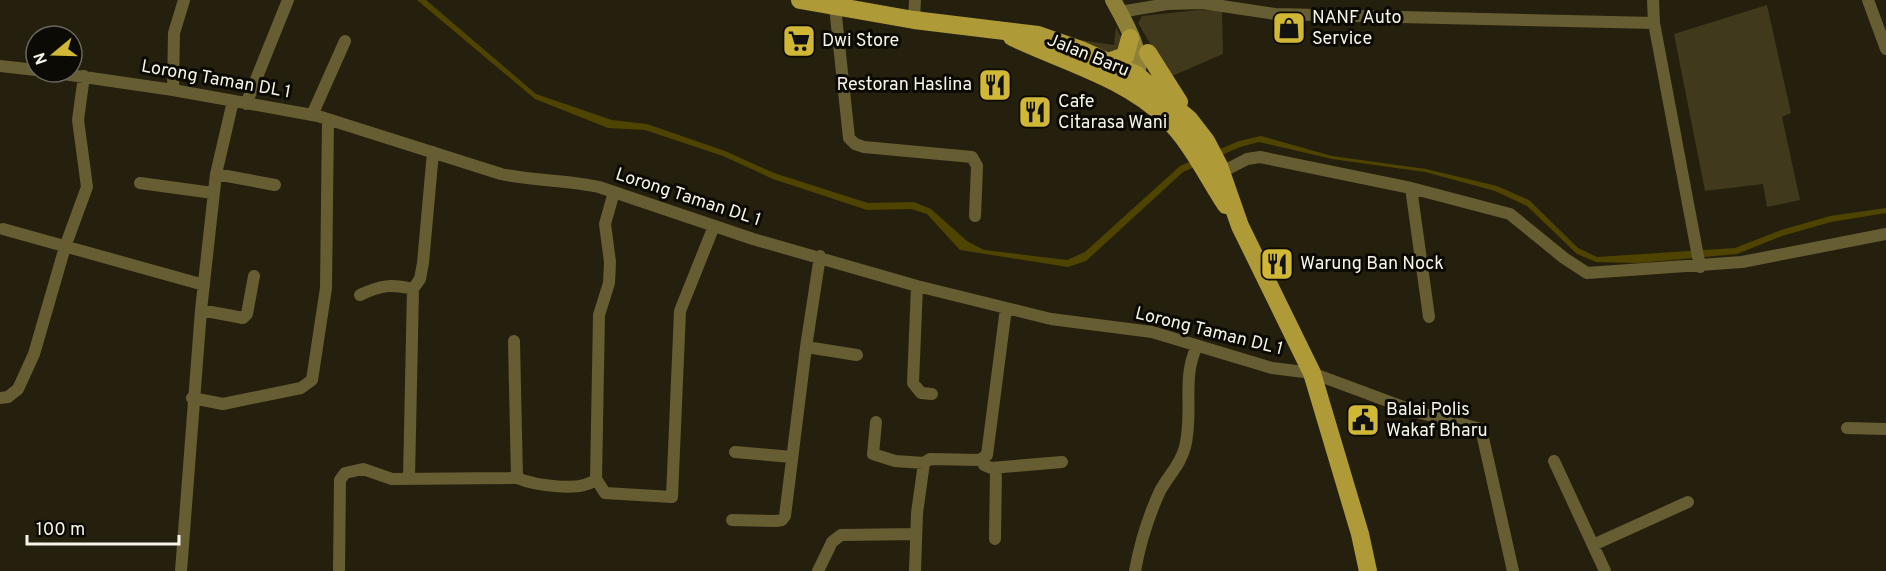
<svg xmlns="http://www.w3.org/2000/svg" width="1886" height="571" font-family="Overpass,sans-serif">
<rect width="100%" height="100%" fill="#25200d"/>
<path fill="#40391b" d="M1767,5L1791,113L1782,117L1800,200L1767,207L1763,184L1705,191L1674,34Z
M1198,10L1222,11L1223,54L1170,77L1138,23L1142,16Z
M1116,27L1122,39L1121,52L1108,56L1076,43L1080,40L1114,45Z"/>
<path fill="#4f4300" d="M417,0H426L536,94L612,120L647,124L725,151L774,173L868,203L914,202L931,209L967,241L984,250L1067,260L1085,252L1180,166L1239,141L1261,136L1332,156L1426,169L1497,186L1529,200L1578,248L1597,257L1735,248L1781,230L1830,216L1886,208V213L1831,222L1782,236L1737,254L1638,263L1596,262L1577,254L1527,206L1495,191L1425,172L1332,159L1259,142L1240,147L1183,172L1086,261L1068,267L960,250L927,214L911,209L867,210L773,179L723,156L645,130L608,128L535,99Z"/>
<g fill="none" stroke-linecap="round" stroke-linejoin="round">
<path stroke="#675d32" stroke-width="12" d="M1653,0L1654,23L1700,267
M1868,0L1886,49
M835,7L849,138L855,144L864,147L972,157L977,166L975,216
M1120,12L1167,4L1202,3L1275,14L1654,23
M914,20L915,0
M0,66L36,70
M50,72L173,90L318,116L501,174C534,181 567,180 599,187L753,239L917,286L1051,319L1152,332L1272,368L1312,373L1417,412L1481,429L1513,571
M173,90L174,33L184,0
M246,104L288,0
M312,115L345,41
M1222,172L1247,159L1260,157L1411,188L1510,214L1564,258L1587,273L1742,262L1886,234
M216,174L275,185
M140,183L213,193
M1411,188L1429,317
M3,229L204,285
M917,286L913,383L921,393L932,394
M360,295C381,285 391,284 413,289
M201,310L243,318L247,314L254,276
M514,341L517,478
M806,347L857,355
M0,398L8,397L18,389L34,354L65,247L87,187L78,120L84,76
M192,398L223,404L301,388L312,380L326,288L328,119
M876,422L873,454L895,461L924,463
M1847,428L1886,429
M735,452L792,457
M982,459L984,465L991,468L1062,462
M1554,461L1605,571
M409,478L413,289L420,279L423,263L433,152
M596,479L605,493L672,497L680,311L714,226
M732,520L776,521L782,520L785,516L806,347L820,256
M995,539L996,468
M1593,545L1688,502
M181,571L201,310L216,174L233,101
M339,571L340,480L345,473L363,469L392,479L517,478C534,485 582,493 596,479L599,315L609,283L610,262L605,224L614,192
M818,571L832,542L841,535L916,534
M915,571L917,513L924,463L930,459L980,460L987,455L1006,308
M1135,571C1140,543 1148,517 1160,491C1168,476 1181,464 1185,447C1194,412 1181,379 1197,346"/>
<path stroke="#8f8037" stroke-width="16" d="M1113,0C1124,20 1144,53 1137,75"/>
<path stroke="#af9a38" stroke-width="18" d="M800,0L914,20L1038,35L1081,50L1137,75L1189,119L1206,141L1219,166L1240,226L1312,373L1360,534L1368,571
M1012,37C1062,61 1126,78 1166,118C1191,142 1207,176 1226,205
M1148,53L1179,102
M1108,62L1125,56L1130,38"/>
</g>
<defs>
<g id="shop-square" transform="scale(1.725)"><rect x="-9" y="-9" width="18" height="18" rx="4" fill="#d1b736" stroke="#0c0a04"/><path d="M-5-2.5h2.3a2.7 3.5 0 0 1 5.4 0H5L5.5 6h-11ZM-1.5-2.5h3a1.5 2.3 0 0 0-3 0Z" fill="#111"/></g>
<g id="supermarket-square" transform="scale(1.725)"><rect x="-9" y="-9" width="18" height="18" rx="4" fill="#d1b736" stroke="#0c0a04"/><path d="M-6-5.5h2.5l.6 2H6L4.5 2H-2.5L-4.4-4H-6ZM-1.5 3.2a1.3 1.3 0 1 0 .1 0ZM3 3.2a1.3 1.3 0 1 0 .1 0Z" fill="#111"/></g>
<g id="restaurant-square" transform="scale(1.725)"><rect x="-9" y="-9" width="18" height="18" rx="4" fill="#d1b736" stroke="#0c0a04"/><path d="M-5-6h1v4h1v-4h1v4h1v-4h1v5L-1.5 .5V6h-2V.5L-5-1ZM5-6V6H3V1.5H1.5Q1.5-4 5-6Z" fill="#111"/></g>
<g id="civic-square" transform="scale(1.725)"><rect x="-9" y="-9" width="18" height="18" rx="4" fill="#d1b736" stroke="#0c0a04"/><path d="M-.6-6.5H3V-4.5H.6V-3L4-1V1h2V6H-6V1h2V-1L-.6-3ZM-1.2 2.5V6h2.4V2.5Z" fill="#111"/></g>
</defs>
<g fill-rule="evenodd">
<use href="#shop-square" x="1289" y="28"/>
<use href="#supermarket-square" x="799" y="41"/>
<use href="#restaurant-square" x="995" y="85"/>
<use href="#restaurant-square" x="1035" y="112"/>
<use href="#restaurant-square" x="1277" y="264"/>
<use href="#civic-square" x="1363" y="420"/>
</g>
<g text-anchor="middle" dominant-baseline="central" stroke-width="6" stroke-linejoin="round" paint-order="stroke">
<g font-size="18" fill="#f6f3e7" stroke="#0c0a04" text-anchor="start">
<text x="1312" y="18">NANF Auto<tspan x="1312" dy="21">Service</tspan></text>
<text x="822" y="41">Dwi Store</text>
<text x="972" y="85" text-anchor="end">Restoran Haslina</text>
<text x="1058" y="102">Cafe<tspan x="1058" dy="21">Citarasa Wani</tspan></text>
<text x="1300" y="264">Warung Ban Nock</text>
<text x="1386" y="410">Balai Polis<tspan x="1386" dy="21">Wakaf Bharu</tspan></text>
</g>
<g font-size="18" fill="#f6f3e7" stroke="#0c0a04">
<text transform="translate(1088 56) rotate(22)">Jalan Baru</text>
<text transform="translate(216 80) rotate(10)">Lorong Taman DL 1</text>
<text transform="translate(688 198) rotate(18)">Lorong Taman DL 1</text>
<text transform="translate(1209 332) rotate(14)">Lorong Taman DL 1</text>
</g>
</g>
<g transform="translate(54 54) rotate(251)"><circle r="28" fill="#0c0a04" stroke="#6a675f" stroke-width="1.5"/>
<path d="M0-4.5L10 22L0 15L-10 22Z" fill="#d1b736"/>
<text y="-9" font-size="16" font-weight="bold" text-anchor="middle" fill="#f6f3e7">N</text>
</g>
<path d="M27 535v9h152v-9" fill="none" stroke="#f6f3e7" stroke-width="3"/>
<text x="36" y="535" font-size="18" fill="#f6f3e7" stroke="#0c0a04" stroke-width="4.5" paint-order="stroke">100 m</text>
</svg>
